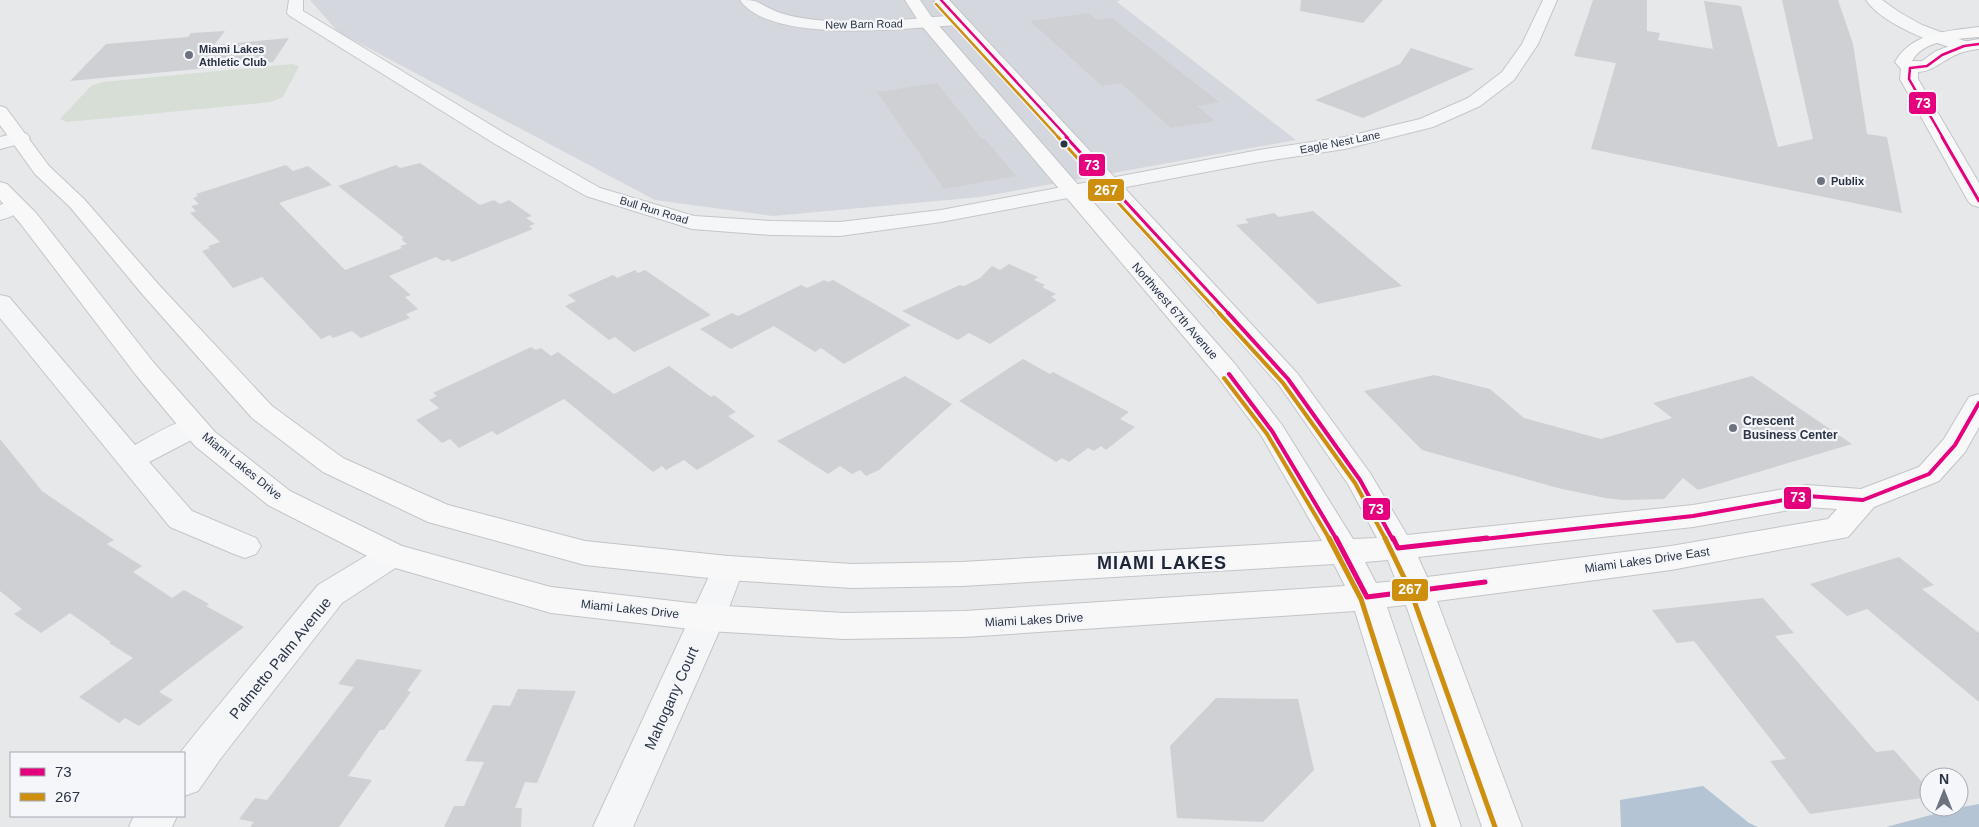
<svg xmlns="http://www.w3.org/2000/svg" width="1979" height="827" font-family="Helvetica,sans-serif">
<rect width="100%" height="100%" fill="#e6e8ea"/>
<path fill="#d4d7dd" d="M310,0H1120L1117,2L1296,140L980,197L773,216L655,200L338,32Z"/>
<path fill="#d6ded6" d="M292,64L299,66L283,97L271,102L67,122L60,119L91,86L103,82Z"/>
<path fill="#b4c4d5" d="M1703,786L1749,823L1758,827H1621L1620,800Z
M1979,804V827H1886L1957,808Z"/>
<path fill="#ced0d3" d="M1301,0H1383L1363,23L1300,11Z
M1593,0H1647V31L1660,33L1658,40L1713,49L1704,1L1741,6L1778,147L1813,139L1782,0H1838L1853,44L1867,134L1887,137L1902,213L1591,149L1616,63L1574,56Z
M1089,13L1097,20L1112,18L1219,102L1197,106L1215,121L1171,128L1121,83L1102,86L1030,21Z
M225,31L214,45L289,38L273,62L70,81L106,44L188,37L191,33Z
M1411,48L1474,69L1363,118L1315,100L1400,64Z
M937,83L982,139H985L1016,176L944,189L877,92Z
M420,163L480,205L494,200L500,204L509,200L532,216L526,218L535,224L529,226L533,229L452,262L449,259L443,261L436,257L389,276L411,295L405,297L418,309L406,314L410,318L361,338L352,331L333,338L330,335L321,339L262,277L233,288L202,251L210,248L208,246L220,242L190,213L196,211L191,206L199,204L193,198L198,196L196,194L286,165L293,171L308,166L332,185L279,203L345,270L402,248L400,246L407,244L401,239L404,238L338,186L396,165L400,168Z
M1313,211L1373,262L1402,286L1318,304L1236,225L1249,223L1245,219L1274,213L1279,217Z
M1009,264L1038,277L1034,280L1045,285L1042,287L1056,294L1051,297L1057,300L990,344L969,333L958,340L902,311L960,285L964,286L980,278L992,266L1000,270Z
M635,270L638,273L645,270L711,315L634,352L615,337L609,340L565,306L576,301L568,295L613,275L617,278Z
M824,280L828,282L833,280L911,325L844,364L821,348L815,352L774,326L731,349L700,329L732,313L738,316L801,285L807,288Z
M531,347L536,350L541,348L551,356L558,352L614,394L669,366L711,397L714,395L736,412L728,416L755,436L697,470L684,460L666,470L662,466L653,472L564,399L497,435L492,431L459,448L450,439L442,443L416,420L439,408L429,400L437,396L433,393Z
M1023,359L1050,374L1053,372L1129,412L1120,419L1135,427L1106,450L1101,446L1094,451L1088,448L1069,462L1062,458L1056,462L959,401Z
M1434,375L1490,389L1524,418L1601,439L1672,418L1653,403L1752,376L1852,444L1698,490L1683,478L1664,499L1623,500L1605,498L1558,488L1422,450L1364,391Z
M905,376L952,404L879,470L866,476L860,470L852,474L840,466L828,474L777,441Z
M0,439L42,491L114,540L107,544L142,566L133,572L172,598L184,590L209,604L206,606L244,627L159,692L173,700L139,726L125,718L119,723L79,697L133,658L109,643L111,642L70,613L41,633L14,614L22,609L0,591Z
M1899,557L1934,585L1922,589L1979,633V702L1867,609L1847,616L1810,584Z
M1763,598L1794,633L1775,636L1876,752L1894,750L1929,790V797L1810,814L1770,761L1786,759L1694,641L1677,643L1652,610Z
M357,659L422,670L407,691L411,692L384,730H380L348,776L372,780L339,827H250L254,822L239,819L255,798L267,800L354,687L338,684Z
M518,689L576,691L537,783L525,782L515,808H522L521,827H444L454,806H464L484,762L465,761L493,705L510,706Z
M1216,698L1298,699L1314,770L1263,822L1177,818L1170,746Z"/>
<g fill="none" stroke-linecap="round" stroke-linejoin="round">
<g stroke="#c4c6c8" stroke-width="2">
<path id="minor" d="M289,0H303V11L509,136L600,188L694,216L771,221L840,222L941,210L1259,150L1345,137L1420,119L1468,98L1502,72L1522,44L1543,0H1557L1538,44L1514,80L1480,106L1433,127L1345,149L1259,162L941,222L840,236L771,235L692,229L586,196L495,144L290,16L287,13Z
M740,0C760,0 755,2 771,9C785,16 801,18 816,20C862,25 910,19 957,15L963,17L965,20L963,23L957,25C908,28 771,45 740,0Z
M1866,0H1882L1899,12L1922,25L1970,43L1972,46L1970,49L1964,51C1935,44 1883,25 1866,0Z
M20,132L27,134L30,138L27,142L0,149V137Z
M15,199L22,201L26,205C20,213 9,218 0,220V205Z
M0,295L9,297L135,445C155,435 182,414 205,421L209,427L205,433L149,462L192,511L256,538L261,546L256,554L245,558L234,554L170,527L0,318Z
M392,543L403,547L408,555L403,563L342,603L221,758L198,791L184,796V753H180L195,734L318,585L381,547Z
M728,556L739,559L744,568L725,618L633,827H593L717,559Z
M134,816H177L172,827H129Z"/>
</g>
<g stroke="#c2c5c8" stroke-width="2">
<path id="major" d="M905,0H920L933,19L1235,364L1282,425L1353,539L1377,538L1348,484L1279,385L934,0H949L1297,373L1370,473L1407,535L1693,505L1807,485L1861,489L1919,467L1944,439L1969,397L1979,394V427L1965,452L1939,481L1874,507L1848,537L1671,570L1437,601L1522,827H1482L1406,605L1387,607L1461,827H1421L1355,611L964,637L844,639L708,631L551,613L392,567L381,563L268,505L195,446L136,375L20,223L0,200V182L7,184L36,213L154,363L215,432L290,491L402,546L551,587L708,605L844,613L964,611L1345,586L1334,564L962,586L852,588L728,580L585,565L428,522L323,472L252,418L143,295L70,207L35,174L0,125V106L6,108L49,166L84,199L159,285L272,406L343,458L448,505L585,541L728,556L852,564L962,562L1322,541L1261,435L1217,376L921,25ZM1807,507L1837,509L1828,519L1671,546L1427,577L1418,557L1693,527ZM1388,560L1396,581L1376,583L1365,562Z
M1979,27V37C1958,39 1924,39 1912,61H1922L1936,51L1958,43L1979,39V49C1968,50 1957,53 1948,59C1937,65 1931,71 1918,72V79L1979,183V207L1972,205L1968,201L1900,79L1901,69L1895,62C1912,32 1948,31 1979,27Z"/>
</g>
<use href="#minor" fill="#f5f6f7" fill-rule="evenodd"/>
<use href="#major" fill="#f8f8f8" fill-rule="evenodd"/>
<g stroke="#f4f6f9" stroke-width="5">
<path id="bus-1-far3" d="M941,0L1068,138
M1943,138L1909,79L1910,68L1927,66L1942,55L1964,46L1979,44"/>
</g>
<g stroke="#f4f6f9" stroke-width="6">
<path id="bus-1-far2" d="M1066,137L1229,314
M1942,137L1979,201"/>
</g>
<g stroke="#f4f6f9" stroke-width="8">
<path id="bus-1-far1" d="M1228,313L1288,379L1360,480L1393,540
M1229,374L1272,431L1337,540
M1475,540L1693,516L1807,496L1863,500L1929,474L1955,445L1979,403"/>
</g>
<g stroke="#f4f6f9" stroke-width="9">
<path id="bus-1" d="M1336,538L1367,597L1485,582
M1393,538L1398,548L1487,538"/>
</g>
<g stroke="#f4f6f9" stroke-width="5">
<path id="bus-2-far3" d="M936,4L1059,138"/>
</g>
<g stroke="#f4f6f9" stroke-width="6">
<path id="bus-2-far2" d="M1058,137L1220,314"/>
</g>
<g stroke="#f4f6f9" stroke-width="8">
<path id="bus-2-far1" d="M1219,313L1283,383L1355,483L1386,540
M1224,378L1267,434L1330,540"/>
</g>
<g stroke="#f4f6f9" stroke-width="9">
<path id="bus-2" d="M1329,538L1361,599L1434,827
M1385,538L1411,592L1495,827"/>
</g>
<use href="#bus-1-far3" stroke="#e5007d" stroke-width="2.5"/>
<use href="#bus-1-far2" stroke="#e5007d" stroke-width="3"/>
<use href="#bus-1-far1" stroke="#e5007d" stroke-width="4"/>
<use href="#bus-1" stroke="#e5007d" stroke-width="5"/>
<use href="#bus-2-far3" stroke="#ce8f0e" stroke-width="2.5"/>
<use href="#bus-2-far2" stroke="#ce8f0e" stroke-width="3"/>
<use href="#bus-2-far1" stroke="#ce8f0e" stroke-width="4"/>
<use href="#bus-2" stroke="#ce8f0e" stroke-width="5"/>
</g>
<g fill="#6c737f" stroke="#f4f6f9" stroke-width="2">
<circle cx="189" cy="55" r="5"/>
<circle cx="1821" cy="181" r="5"/>
<circle cx="1733" cy="428" r="5"/>
</g>
<circle fill="#2b3445" stroke="#f4f6f9" stroke-width="2" cx="1064" cy="144" r="4.5"/>
<g text-anchor="middle" dominant-baseline="central" stroke-width="4.5" stroke-linejoin="round" paint-order="stroke">
<g font-size="11" fill="#2b3445" stroke="#f4f6f9">
<text transform="translate(864 24) rotate(-1)">New Barn Road</text>
<text transform="translate(1340 142) rotate(-11)">Eagle Nest Lane</text>
<text transform="translate(654 210) rotate(17)">Bull Run Road</text>
</g>
<g font-size="11" font-weight="bold" fill="#2b3445" stroke="#f4f6f9" text-anchor="start">
<text x="199" y="49">Miami Lakes<tspan x="199" dy="13">Athletic Club</tspan></text>
<text x="1831" y="181">Publix</text>
</g>
<g font-size="12" fill="#2b3445" stroke="#f4f6f9">
<text transform="translate(1175 311) rotate(49)">Northwest 67th Avenue</text>
<text transform="translate(242 466) rotate(39)">Miami Lakes Drive</text>
<text transform="translate(1647 560) rotate(-8)">Miami Lakes Drive East</text>
<text transform="translate(630 609) rotate(6)">Miami Lakes Drive</text>
<text transform="translate(1034 620) rotate(-3)">Miami Lakes Drive</text>
</g>
<g font-size="12" font-weight="bold" fill="#2b3445" stroke="#f4f6f9" text-anchor="start">
<text x="1743" y="421">Crescent<tspan x="1743" dy="14">Business Center</tspan></text>
</g>
<g font-size="15" fill="#2b3445" stroke="#f4f6f9">
<text transform="translate(280 658) rotate(-51)">Palmetto Palm Avenue</text>
<text transform="translate(671 698) rotate(-66)">Mahogany Court</text>
</g>
<g font-size="18" font-weight="bold" letter-spacing="1" fill="#1d2536" stroke="#f4f6f9">
<text x="1162" y="563">MIAMI LAKES</text>
</g>
</g>
<g stroke="#f4f6f9" stroke-width="2">
<rect x="1908" y="91" width="29" height="24" rx="5" fill="#e5007d"/>
<rect x="1078" y="153" width="28" height="24" rx="5" fill="#e5007d"/>
<rect x="1087" y="178" width="38" height="24" rx="5" fill="#ce8f0e"/>
<rect x="1783" y="486" width="29" height="24" rx="5" fill="#e5007d"/>
<rect x="1362" y="497" width="29" height="24" rx="5" fill="#e5007d"/>
<rect x="1391" y="578" width="38" height="24" rx="5" fill="#ce8f0e"/>
</g>
<g font-size="14" text-anchor="middle" font-weight="bold" fill="#fff">
<text x="1923" y="108">73</text>
<text x="1092" y="170">73</text>
<text x="1106" y="195">267</text>
<text x="1798" y="502">73</text>
<text x="1376" y="514">73</text>
<text x="1410" y="594">267</text>
</g>
<rect x="10" y="752" width="175" height="65" fill="#f4f6f9" stroke="#a4a8b1"/>
<rect x="20" y="768" width="25" height="8" fill="#e5007d" stroke="#a4a8b1"/>
<text x="55" y="777" font-size="15" fill="#2b3445">73</text>
<rect x="20" y="793" width="25" height="8" fill="#ce8f0e" stroke="#a4a8b1"/>
<text x="55" y="802" font-size="15" fill="#2b3445">267</text>
<g transform="translate(1944 792)"><circle r="24" fill="#f4f6f9" stroke="#a4a8b1"/>
<path d="M0-4L9 19L0 12L-9 19Z" fill="#6c737f"/>
<text y="-8" font-size="14" font-weight="bold" text-anchor="middle" fill="#2b3445">N</text>
</g>
</svg>
